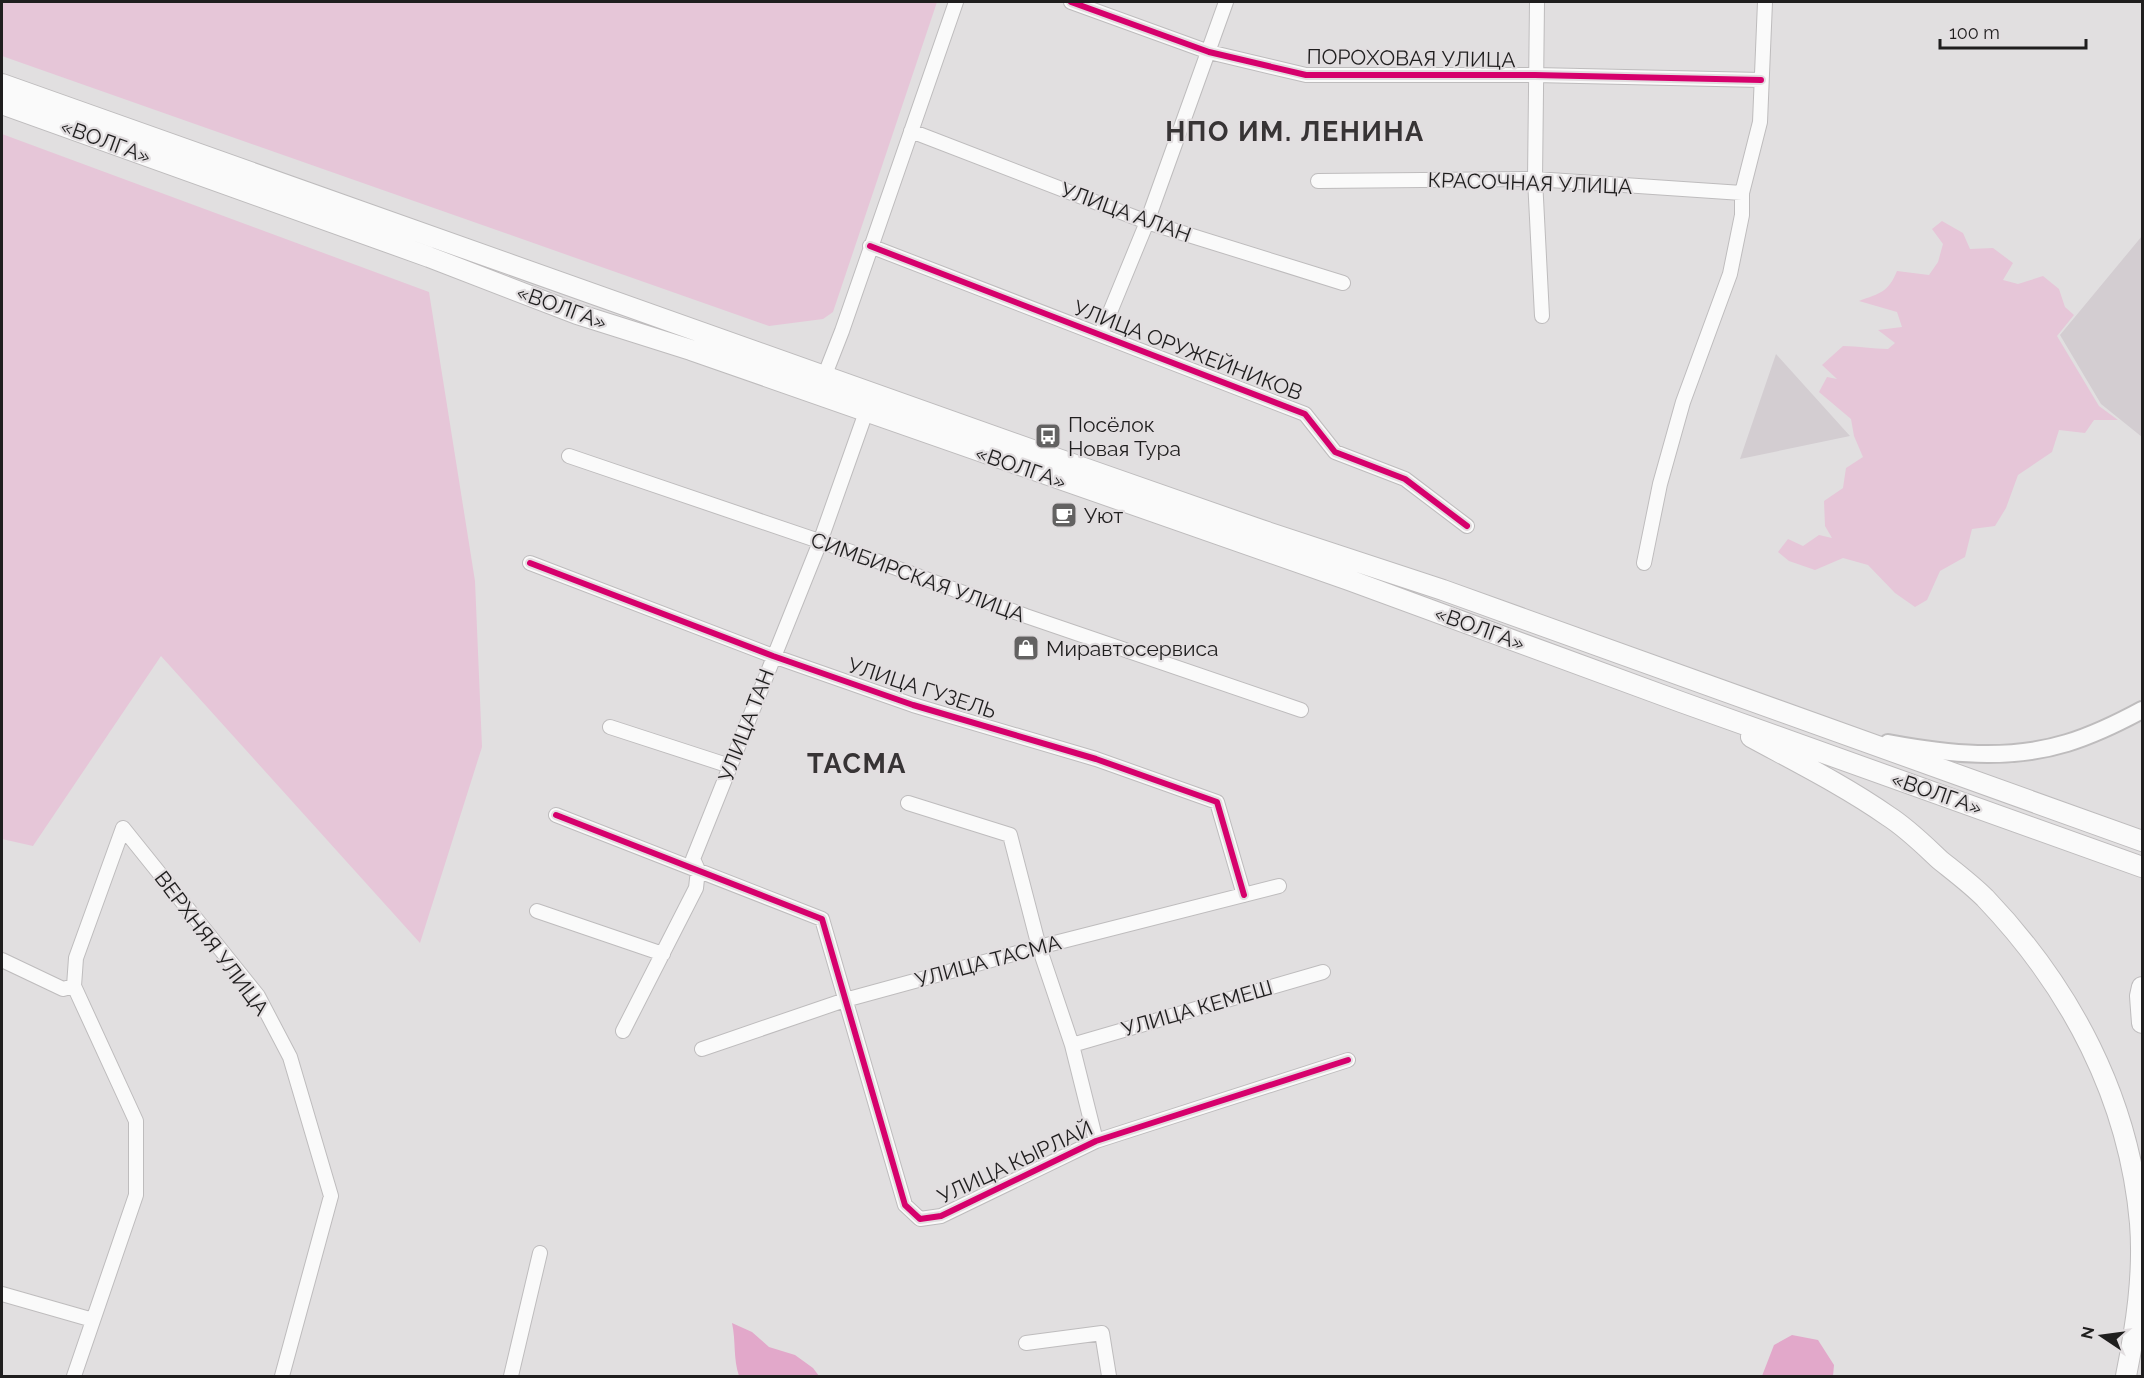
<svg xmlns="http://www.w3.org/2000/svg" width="2144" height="1378" font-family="Raleway,sans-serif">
<rect width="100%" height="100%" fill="#e1dfe0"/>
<path fill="#d3cdd1" d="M2142,236V437L2101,404L2060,335Z
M1776,354L1850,436L1740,459Z"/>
<path fill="#e6c6d8" d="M2,2H937L833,312L823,319L769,326L2,56Z
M2,134L429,292L475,581L482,747L420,943L161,656L33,846L2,839Z
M1942,221L1963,233L1970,249L1993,248L2013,263L2003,280L2018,284L2043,276L2059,289L2065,307L2074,315L2057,336L2099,406L2118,420H2094L2085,433L2059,430L2052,452L2018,475L2006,508L1995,526L1972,529L1965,557L1940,571L1927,600L1915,607L1895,593L1868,565L1843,558L1815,570L1789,561L1778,552L1788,539L1803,546L1819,535L1832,538L1825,526L1824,501L1843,488L1846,468L1863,457L1854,436L1851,419L1819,392L1827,377L1837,379L1822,365L1843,346C1859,346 1872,349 1888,349L1895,343L1878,330L1902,327L1897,312L1859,301C1880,293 1888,293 1897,271L1929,275L1938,262L1943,244L1932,229Z"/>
<path fill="#e2a8ca" d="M732,1323L752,1332L769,1347L795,1355L813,1368L819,1376H739C733,1359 736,1341 732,1323Z
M1792,1335L1818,1340L1834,1365L1833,1376H1762L1774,1345Z"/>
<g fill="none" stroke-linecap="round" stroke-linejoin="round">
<g stroke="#bebcbd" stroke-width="16">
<path id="minor" d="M1071,2L1209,52L1306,75H1535L1761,80
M1537,2L1535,179L1542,316
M911,131L1147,222L1343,283
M1318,181L1535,179L1742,193
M870,246L1305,414L1335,452L1405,479L1467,526
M1101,334L1147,222L1226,2
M824,377L842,331L956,2
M569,456L869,558L1026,616L1301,710
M530,563L773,656L913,705L1096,759L1217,802L1244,895
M1644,563L1660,484L1683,402L1730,274L1742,215V193L1760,122L1765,2
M610,727L730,766
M908,803L1010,835L1039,947L1072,1045L1096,1141
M556,815L822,919L905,1205L920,1219L941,1216L1096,1141L1348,1060
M123,828L258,996L290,1057L331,1196L282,1376
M537,911L663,954
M2,960L63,989L74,986
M623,1031L696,888L698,870L693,859L820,542L866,412
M1072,1045L1323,972
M702,1049L845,1000L1039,947L1279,886
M2,1294L93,1320
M1026,1343L1102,1333L1109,1376
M74,1376L136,1195V1121L74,986L76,958L123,828
M511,1376L540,1253"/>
</g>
<g stroke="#bebcbd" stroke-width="20">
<path id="major" d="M1888,743C1947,754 2008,761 2067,743C2093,735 2118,723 2142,710"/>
</g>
<g stroke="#bebcbd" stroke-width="22">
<path id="highway" d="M2,84L1041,453L1261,530L1443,590L2142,841
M2,104L429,257L577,314L691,350L1349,580L1681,702L2142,867
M1751,737C1797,762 1845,786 1888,816C1907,828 1924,845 1940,860C1955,872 1971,884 1985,898C2071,988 2129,1098 2140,1223C2144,1275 2136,1326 2126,1376
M2142,987L2140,996L2142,1023"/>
</g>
<use href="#minor" stroke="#fafafa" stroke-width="14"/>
<use href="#major" stroke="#fafafa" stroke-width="16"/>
<use href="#highway" stroke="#fafafa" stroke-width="20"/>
<g stroke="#e2dee0" stroke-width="10">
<path id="cycleway" d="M1071,2L1209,52L1306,75H1535L1761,80
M870,246L1305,414L1335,452L1405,479L1467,526
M530,563L773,656L913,705L1096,759L1217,802L1244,895
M556,815L822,919L905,1205L920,1219L941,1216L1096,1141L1348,1060"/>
</g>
<use href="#cycleway" stroke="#d6006c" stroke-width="6"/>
</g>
<defs>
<g id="bus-square" transform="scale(1.35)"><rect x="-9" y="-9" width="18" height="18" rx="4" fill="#636262" stroke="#e2dee0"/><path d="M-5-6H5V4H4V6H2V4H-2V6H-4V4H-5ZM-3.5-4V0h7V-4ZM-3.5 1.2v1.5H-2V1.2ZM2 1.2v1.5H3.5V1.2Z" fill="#fff"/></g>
<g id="cafe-square" transform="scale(1.35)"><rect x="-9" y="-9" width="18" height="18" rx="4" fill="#636262" stroke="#e2dee0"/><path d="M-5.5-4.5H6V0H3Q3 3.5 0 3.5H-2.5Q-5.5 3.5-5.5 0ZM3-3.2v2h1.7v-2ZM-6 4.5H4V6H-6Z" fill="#fff"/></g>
<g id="shop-square" transform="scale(1.35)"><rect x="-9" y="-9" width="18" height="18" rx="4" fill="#636262" stroke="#e2dee0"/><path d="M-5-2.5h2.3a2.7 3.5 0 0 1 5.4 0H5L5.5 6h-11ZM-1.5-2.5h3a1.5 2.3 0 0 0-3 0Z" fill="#fff"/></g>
</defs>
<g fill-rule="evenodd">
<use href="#bus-square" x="1048" y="436"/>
<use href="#cafe-square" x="1064" y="515"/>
<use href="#shop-square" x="1026" y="648"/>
</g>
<g text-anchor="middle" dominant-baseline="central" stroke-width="4.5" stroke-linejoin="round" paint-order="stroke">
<g font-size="21" fill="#1f1e1e" stroke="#e2dee0">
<text transform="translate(1411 58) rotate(1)">ПОРОХОВАЯ УЛИЦА</text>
<text transform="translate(106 141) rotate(20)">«ВОЛГА»</text>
<text transform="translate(1530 183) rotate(2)">КРАСОЧНАЯ УЛИЦА</text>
<text transform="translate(1126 212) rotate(20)">УЛИЦА АЛАН</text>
<text transform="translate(562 307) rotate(20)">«ВОЛГА»</text>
<text transform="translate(1188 350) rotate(21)">УЛИЦА ОРУЖЕЙНИКОВ</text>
<text transform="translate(1021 467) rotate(19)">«ВОЛГА»</text>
<text transform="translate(918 577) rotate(20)">СИМБИРСКАЯ УЛИЦА</text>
<text transform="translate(1480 628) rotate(20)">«ВОЛГА»</text>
<text transform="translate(922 688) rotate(18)">УЛИЦА ГУЗЕЛЬ</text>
<text transform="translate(746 725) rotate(-69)">УЛИЦА ТАН</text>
<text transform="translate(1937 793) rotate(19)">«ВОЛГА»</text>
<text transform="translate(212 943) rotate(53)">ВЕРХНЯЯ УЛИЦА</text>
<text transform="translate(988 961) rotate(-15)">УЛИЦА ТАСМА</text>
<text transform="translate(1197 1008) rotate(-16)">УЛИЦА КЕМЕШ</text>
<text transform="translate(1015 1162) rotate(-25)">УЛИЦА КЫРЛАЙ</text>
</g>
<g font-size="21" fill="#1f1e1e" stroke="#e2dee0" text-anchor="start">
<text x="1068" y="424">Посёлок<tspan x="1068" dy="24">Новая Тура</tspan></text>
<text x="1084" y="515">Уют</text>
<text x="1046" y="648">Миравтосервиса</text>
</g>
<g font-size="27" font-weight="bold" letter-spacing="1.5" fill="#373435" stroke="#e2dee0">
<text x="1295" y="131">НПО ИМ. ЛЕНИНА</text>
<text x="857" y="763">ТАСМА</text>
</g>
</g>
<rect width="2144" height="1378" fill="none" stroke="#1f1e1e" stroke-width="6"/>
<g transform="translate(2102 1336) rotate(283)" stroke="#e2dee0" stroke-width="4.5" paint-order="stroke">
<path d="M0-4.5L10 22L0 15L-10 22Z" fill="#1f1e1e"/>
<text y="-9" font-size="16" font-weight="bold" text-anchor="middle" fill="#1f1e1e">N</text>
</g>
<path d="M1940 39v9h146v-9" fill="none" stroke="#1f1e1e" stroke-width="3"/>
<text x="1949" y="39" font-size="18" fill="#1f1e1e" stroke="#e2dee0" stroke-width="4.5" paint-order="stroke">100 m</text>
</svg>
